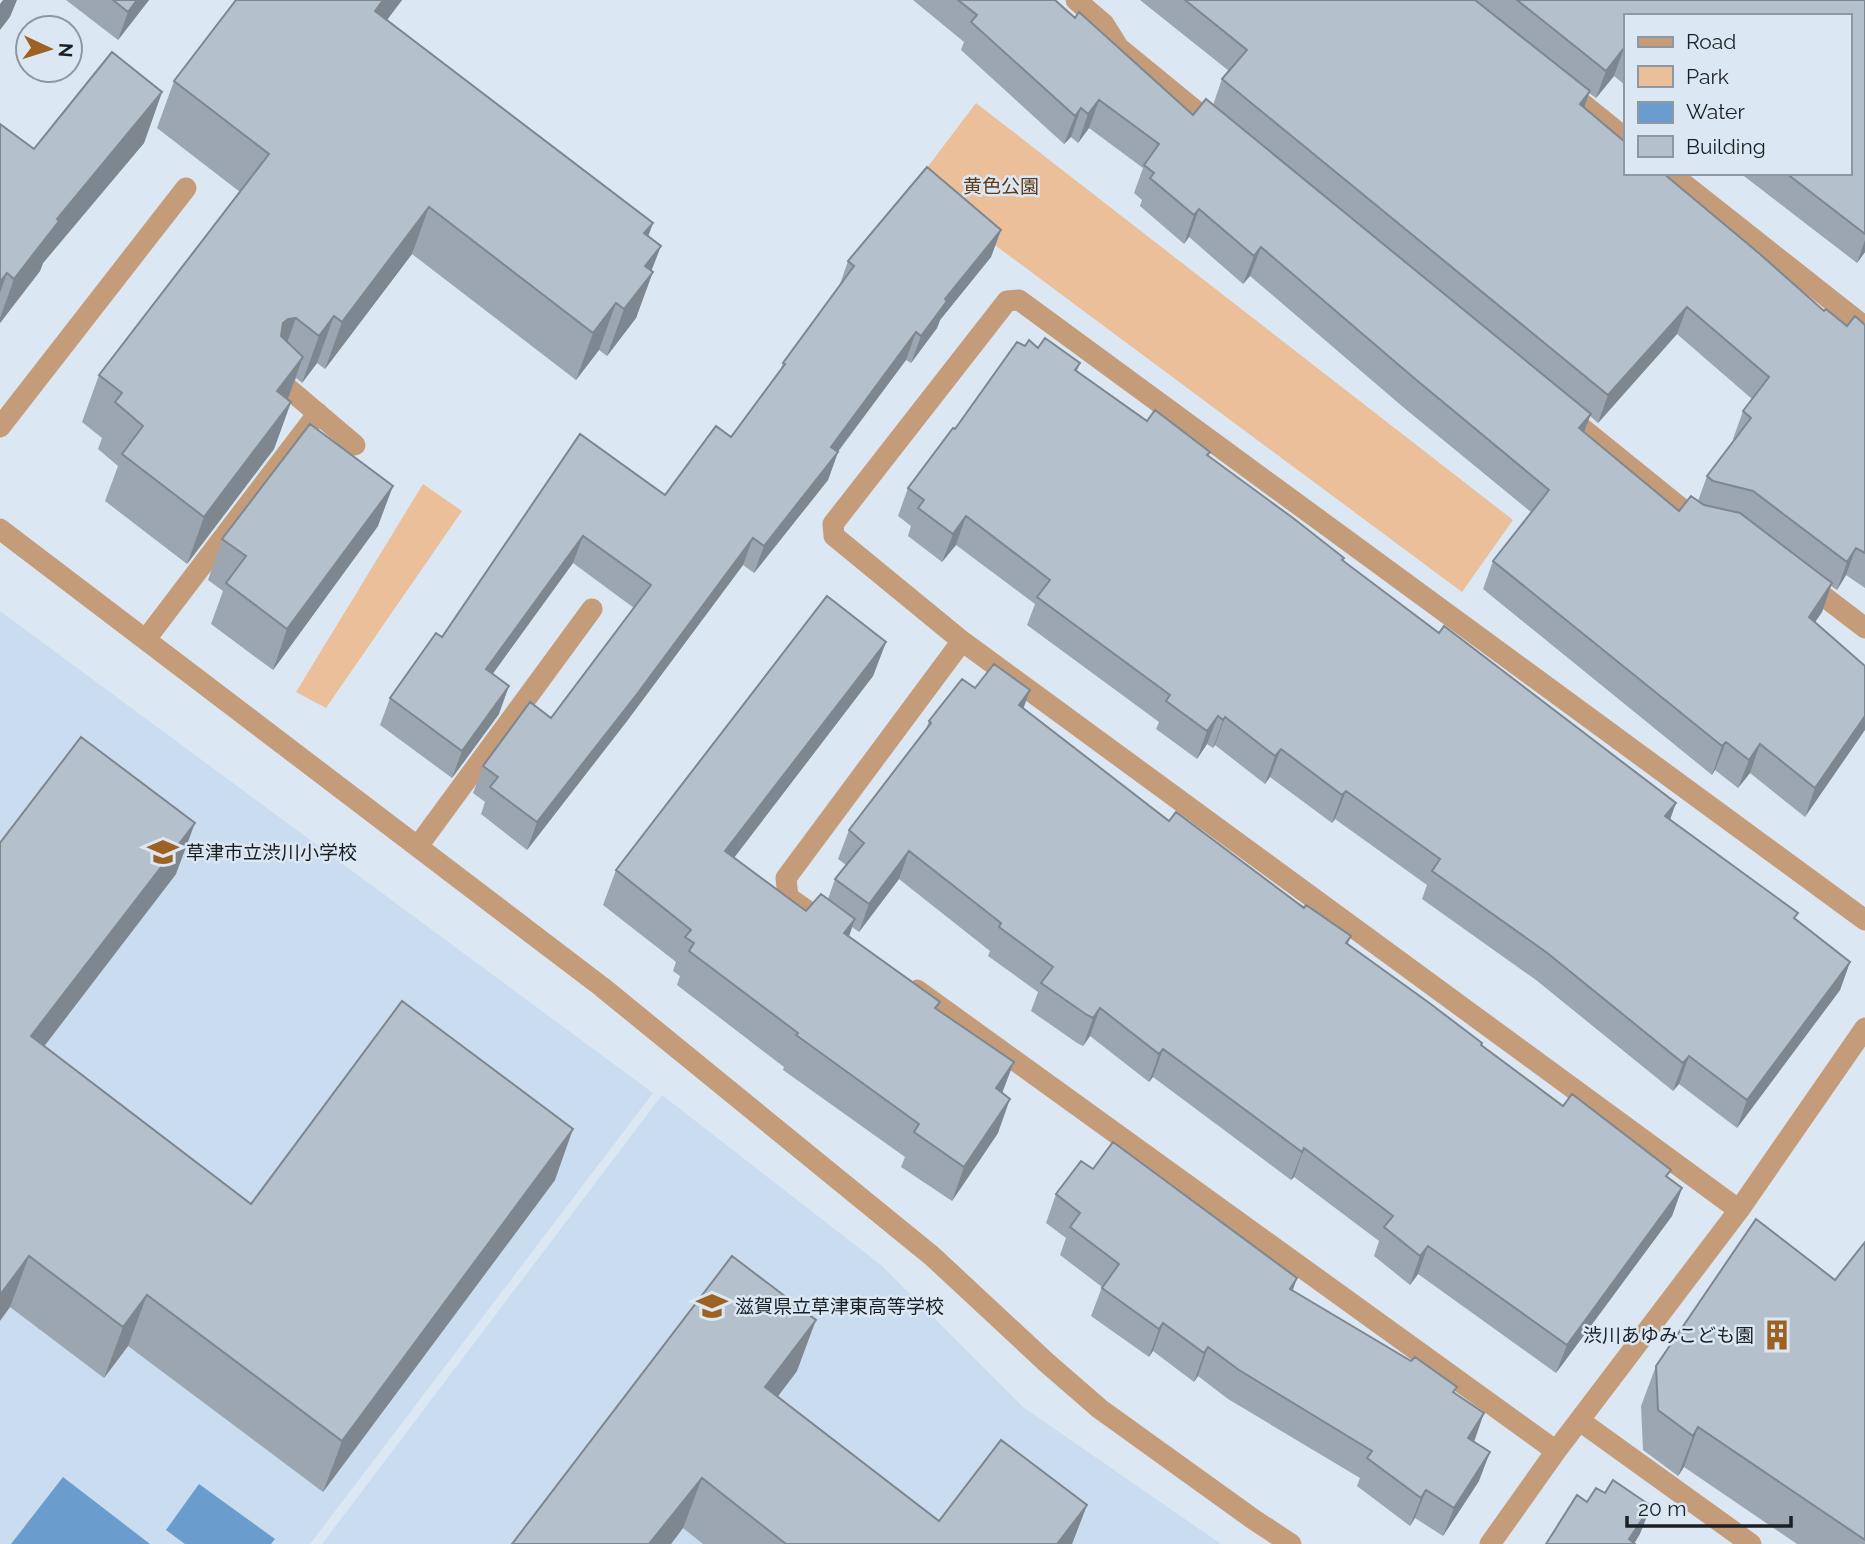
<svg xmlns="http://www.w3.org/2000/svg" width="1865" height="1544" font-family="Raleway,'Noto Sans JP',sans-serif">
<rect width="100%" height="100%" fill="#dbe8f4"/>
<path fill="#cadcef" d="M0,611L653,1093L310,1544H0Z
M662,1095L881,1265L1023,1407L1221,1544H322Z"/>
<path fill="#ebbf99" d="M976,103L1513,520L1462,592L914,185Z
M423,484L462,511L326,708L296,692Z"/>
<path fill="#6a9dcd" d="M63,1477L150,1544H11Z
M199,1484L275,1539L271,1544H185L166,1530Z"/>
<g fill="none" stroke-linecap="round" stroke-linejoin="round">
<path stroke="#c49c79" stroke-width="21" d="M1076,0L1104,24L1119,48L1218,129
M1563,88L1625,138
M1670,173L1865,327
M276,378L355,445
M1562,412L1697,521L1704,523
M0,427L186,188
M0,529L602,987L932,1256L1047,1363L1100,1409L1253,1519L1291,1544
M1805,582L1865,628
M146,639L318,413
M962,641L1739,1210
M418,846L592,609
M829,926L788,897L786,878L962,641L834,536L833,524L1007,301L1019,300L1865,920
M917,990L1556,1451
M1580,1421L1751,1544
M1490,1544L1556,1451L1739,1210L1865,1028"/>
</g>
<path fill="#9ba6b0" fill-rule="evenodd" d="M66,0H149L118,40Z
M402,0L387,20L653,223L648,236L652,270L636,318L607,356L599,350L576,380L412,254L325,369L317,363L302,383L296,378L288,399L291,402L274,449L187,564L105,501L118,466L98,449L102,438L82,422L99,375L240,192L157,128L174,81Z
M913,0H1055L1075,18L1193,115L1213,105L1222,79L1229,71L1140,0H1865V252L1857,263L1740,173H1849L1625,16V85L1614,76L1596,98L1589,93L1584,108L1824,311L1847,326L1865,325V588L1846,575L1837,590L1831,586L1822,612L1815,622L1865,666L1805,817L1750,773L1738,788L1715,770L1712,775L1483,589L1493,561L1531,512L1403,407L1250,276L1243,284L1189,237L1184,244L1140,206L1142,200L1134,193L1143,168L1089,128L1078,143L1071,137L1064,144L961,50L964,42ZM1677,334L1752,399L1743,411L1733,439L1734,440L1707,476L1698,501L1679,511L1584,432L1590,416L1598,423Z
M162,92L144,143L43,263L40,271L0,323V124L34,149Z
M1001,230L991,257L940,320L937,328L911,363L906,360L838,452L828,480L754,573L743,565L627,721L527,850L481,814L485,802L473,793L483,766L551,718L634,608L573,563L492,674L499,714L452,778L380,725L390,698L442,637L580,434L665,495L731,437L780,372L783,363L839,287L848,261Z
M1025,346L1038,348L1080,363L1077,371L1147,421L1208,456L1343,561L1850,962L1840,990L1737,1128L1679,1084L1673,1091L1536,980L1422,899L1427,885L1335,819L1332,823L1270,777L1265,784L1215,745L1213,748L1207,744L1197,759L1156,729L1159,722L1027,625L1035,604L956,545L942,562L908,536L911,526L898,516L908,488L955,429Z
M378,526L273,670L211,624L223,591L208,580L222,539Z
M886,642L873,676L734,858L806,911L828,899L835,879L846,865L838,859L849,830L926,729L929,721L975,688L1024,709L1169,821L1351,936L1348,944L1563,1106L1682,1188L1672,1216L1556,1373L1418,1274L1410,1285L1374,1256L1379,1241L1294,1177L1291,1180L1153,1077L1149,1082L1090,1036L1083,1046L1077,1043L1031,1011L1038,992L988,956L990,951L899,879L859,932L852,927L849,936L940,1002L937,1010L1003,1093L998,1133L952,1201L901,1167L905,1157L783,1070L784,1067L677,985L680,976L673,971L676,962L603,905L616,870Z
M0,843L176,874L44,1046L251,1204L555,1180L323,1492L128,1346L104,1378L10,1307Z
M1093,1169L1293,1291L1454,1393L1474,1442L1479,1481L1443,1536L1415,1518L1410,1526L1357,1486L1360,1478L1228,1399L1198,1376L1194,1382L1153,1351L1149,1357L1091,1316L1102,1287L1060,1255L1066,1238L1046,1223L1056,1194Z
M1865,1242V1544H1797L1684,1467L1678,1476L1643,1450L1641,1406L1656,1366L1835,1280Z
M797,1371L778,1396L939,1521L1087,1505L1072,1544H703L683,1528L671,1544H512Z"/>
<path fill="#7e8790" d="M3,0H17L10,17L0,30V4Z
M137,0H149L118,40L128,12Z
M383,0H402L358,58L375,11Z
M1624,48L1614,76L1596,98L1606,71Z
M1590,91L1580,119V104Z
M162,92L144,143L43,263L40,271L0,323V318L14,279L57,219Z
M1099,100L1089,128L1078,143L1088,114Z
M1081,108L1071,137L1064,144L1075,116Z
M429,207L412,254L325,369L342,322Z
M1199,209L1189,237L1184,244L1194,215Z
M653,223L636,269L644,233Z
M1001,230L991,257L940,320L937,328L911,363L921,336L945,299Z
M1865,240V252L1857,263Z
M661,246L649,277L653,272L636,318L607,356L624,309L645,266Z
M1261,247L1250,276L1243,284L1254,256Z
M7,273L0,293V282Z
M616,303L599,350L576,380L593,333Z
M1687,307L1677,334L1598,423L1608,395Z
M334,316L317,363L302,383L319,336Z
M296,318L279,365L283,323L288,319Z
M916,332L906,360L823,471L838,452L828,480L754,573L764,546L831,447Z
M303,357L286,404L277,391Z
M291,402L274,449L187,564L204,517Z
M1591,414L1580,442L1579,428Z
M393,486L378,526L273,670L287,629Z
M966,516L956,545L942,562L953,534Z
M583,536L573,563L476,697L486,669Z
M753,538L743,565L627,721L527,850L537,822Z
M1856,548L1846,575L1837,590L1847,562Z
M1832,583L1822,612L1799,646L1809,617Z
M886,642L873,676L713,885L725,851Z
M509,686L499,714L452,778L462,751Z
M1030,690L1020,718L1019,705Z
M1218,716L1207,744L1197,759L1207,731Z
M1865,716V730L1805,817L1815,788Z
M1225,717L1215,745L1213,748L1223,720Z
M1726,742L1715,770L1712,775L1722,746Z
M1760,744L1750,773L1738,788L1749,760Z
M1281,749L1270,777L1265,784L1275,756Z
M1346,791L1335,819L1332,823L1342,795Z
M1676,803L1666,831L1665,816Z
M195,823L176,874L13,1087L31,1036Z
M909,851L899,879L859,932L869,904Z
M855,919L843,953L844,933Z
M1850,962L1840,990L1737,1128L1747,1100Z
M1100,1008L1090,1036L1083,1046L1093,1018Z
M1163,1049L1153,1077L1149,1082L1159,1054Z
M1689,1056L1679,1084L1673,1091L1683,1063Z
M1014,1062L1001,1096L996,1088Z
M1010,1099L998,1133L952,1201L964,1167Z
M573,1129L555,1180L323,1492L342,1441Z
M1304,1148L1294,1177L1291,1180L1302,1152Z
M1682,1188L1672,1216L1556,1373L1567,1345Z
M1428,1246L1418,1274L1410,1285L1420,1256Z
M29,1256L10,1307L0,1321V1295Z
M1297,1278L1287,1307L1290,1289Z
M147,1295L128,1346L104,1378L123,1327Z
M816,1320L797,1371L747,1437L765,1387Z
M1163,1323L1153,1351L1149,1357L1159,1329Z
M1208,1347L1198,1376L1194,1382L1204,1353Z
M1484,1413L1474,1442L1468,1438Z
M1698,1427L1684,1467L1678,1476L1693,1436Z
M1490,1452L1479,1481L1443,1536L1454,1508Z
M702,1478L683,1528L671,1544H649Z
M1426,1490L1415,1518L1410,1526L1421,1498Z
M1087,1505L1072,1544H1057Z
M1651,1506L1640,1534L1634,1544L1629,1539Z"/>
<path fill="#b4c1cd" stroke="#7e8790" stroke-width="2" d="M113,0H137L128,12Z
M236,0H383L375,11L653,223L644,233L661,246L645,266L653,272L624,309L616,303L593,333L429,207L342,322L334,316L319,336L296,318L288,319L283,323L281,336L303,357L277,391L291,402L204,517L122,454L143,426L115,402L122,393L99,375L269,154L174,81Z
M958,0H1055L1075,18L1079,12L1193,115L1206,99L1591,414L1579,428L1679,511L1691,496L1704,505L1740,513L1832,583L1809,617L1865,666V716L1815,788L1760,744L1749,760L1726,742L1722,746L1493,561L1549,490L1414,378L1261,247L1254,256L1199,209L1194,215L1150,178L1154,173L1144,165L1159,144L1099,100L1088,114L1081,108L1075,116L971,22L977,15Z
M1185,0H1475L1590,91L1580,104L1625,142V173H1663L1761,255L1824,311L1826,309L1847,326L1855,316L1865,325V553L1856,548L1847,562L1753,491L1713,481L1707,476L1751,418L1743,411L1769,377L1687,307L1608,395L1222,79L1247,50Z
M1517,0H1865V234L1786,173H1849V16H1625V49L1624,48L1606,71Z
M112,52L162,92L57,219L59,221L14,279L7,273L0,282V124L34,149Z
M927,167L1001,230L945,299L947,301L921,336L916,332L831,447L838,452L764,546L753,538L637,694L537,822L490,787L498,777L483,766L530,702L551,718L651,585L583,536L486,669L509,686L462,751L390,698L436,633L442,637L580,434L665,495L716,426L731,437L785,364L783,363L854,266L848,261Z
M1045,338L1080,363L1075,370L1147,421L1155,410L1210,452L1207,455L1293,518L1344,558L1342,560L1439,633L1444,626L1676,803L1665,816L1798,913L1794,918L1850,962L1747,1100L1689,1056L1683,1063L1546,952L1432,871L1440,859L1346,791L1342,795L1281,749L1275,756L1225,717L1223,720L1218,716L1207,731L1166,701L1170,695L1037,597L1050,580L966,516L953,534L918,508L924,500L908,488L953,428L955,429L1017,342L1025,346L1029,340L1038,348Z
M310,424L393,486L287,629L226,583L246,556L222,539Z
M827,596L886,642L725,851L806,911L821,894L855,919L844,933L940,1002L935,1008L1014,1062L996,1088L1010,1099L964,1167L914,1132L919,1124L796,1035L798,1033L689,951L694,943L685,937L691,930L616,870Z
M994,664L1030,690L1019,705L1169,821L1176,812L1304,908L1306,905L1351,936L1346,943L1428,1002L1482,1043L1481,1045L1563,1106L1572,1094L1671,1170L1666,1176L1682,1188L1567,1345L1428,1246L1420,1256L1384,1227L1393,1216L1304,1148L1302,1152L1163,1049L1159,1054L1100,1008L1093,1018L1087,1015L1041,983L1053,967L999,927L1001,923L909,851L869,904L835,879L864,843L849,830L931,723L929,721L962,679L975,688Z
M81,737L195,823L31,1036L251,1204L402,1001L573,1129L342,1441L147,1295L123,1327L29,1256L0,1295V843Z
M1113,1142L1297,1278L1290,1289L1411,1361L1415,1357L1457,1387L1453,1392L1484,1413L1468,1438L1490,1452L1454,1508L1426,1490L1421,1498L1367,1458L1372,1451L1239,1370L1208,1347L1204,1353L1163,1323L1159,1329L1102,1288L1119,1264L1070,1227L1080,1213L1056,1194L1081,1161L1093,1169Z
M1756,1219L1835,1280L1865,1242V1540L1698,1427L1693,1436L1658,1410L1656,1366Z
M732,1256L816,1320L765,1387L939,1521L1001,1440L1087,1505L1057,1544H786L702,1478L649,1544H512Z
M1613,1480L1651,1506L1629,1539L1635,1544H1546L1577,1495L1587,1502L1596,1488L1605,1493Z"/>
<defs>
<g id="school-bare" transform="scale(2.415)"><path d="M0-5L7-2L0 1L-7-2ZM-4 1L0 2.5L4 1V4Q0 6-4 4Z" fill="#9d6223" stroke="#dbe8f4" stroke-width="2.5" paint-order="stroke"/></g>
<g id="building-bare" transform="scale(2.415)"><path d="M-4-6H4V6H1V3H-1V6H-4ZM-2.5-4.3h1.7v1.8h-1.7ZM.8-4.3h1.7v1.8H.8ZM-2.5-1h1.7V.8h-1.7ZM.8-1h1.7V.8H.8Z" fill="#9d6223" stroke="#dbe8f4" stroke-width="2.5" paint-order="stroke"/></g>
</defs>
<g fill-rule="evenodd">
<use href="#school-bare" x="163" y="852"/>
<use href="#school-bare" x="712" y="1306"/>
<use href="#building-bare" x="1777" y="1335"/>
</g>
<g text-anchor="middle" dominant-baseline="central" stroke-width="5" stroke-linejoin="round" paint-order="stroke">
<g font-size="19" fill="#5f3a15" stroke="#dbe8f4">
<text x="1001" y="186">黄色公園</text>
</g>
<g font-size="19" fill="#1a1f23" stroke="#dbe8f4" text-anchor="start">
<text x="186" y="852">草津市立渋川小学校</text>
<text x="735" y="1306">滋賀県立草津東高等学校</text>
<text x="1754" y="1335" text-anchor="end">渋川あゆみこども園</text>
</g>
</g>
<rect x="1624" y="14" width="228" height="161" fill="#dbe8f4" stroke="#8e98a0" stroke-width="2"/>
<rect x="1638" y="37" width="35" height="10" fill="#c49c79" stroke="#8e98a0" stroke-width="2"/>
<text x="1686" y="49" font-size="21" fill="#1a1f23">Road</text>
<rect x="1638" y="66" width="35" height="21" fill="#ebbf99" stroke="#8e98a0" stroke-width="2"/>
<text x="1686" y="84" font-size="21" fill="#1a1f23">Park</text>
<rect x="1638" y="102" width="35" height="21" fill="#6a9dcd" stroke="#8e98a0" stroke-width="2"/>
<text x="1686" y="119" font-size="21" fill="#1a1f23">Water</text>
<rect x="1638" y="136" width="35" height="21" fill="#b4c1cd" stroke="#8e98a0" stroke-width="2"/>
<text x="1686" y="154" font-size="21" fill="#1a1f23">Building</text>
<g transform="translate(49 49) rotate(94)"><circle r="33" fill="#dbe8f4" stroke="#8e98a0" stroke-width="2"/>
<path d="M0-5L12 26L0 18L-12 26Z" fill="#9d6223"/>
<text y="-10" font-size="19" font-weight="bold" text-anchor="middle" fill="#1a1f23">N</text>
</g>
<path d="M1627 1516v10h164v-10" fill="none" stroke="#1a1f23" stroke-width="3.5"/>
<text x="1638" y="1516" font-size="21" fill="#1a1f23" stroke="#dbe8f4" stroke-width="5" paint-order="stroke">20 m</text>
</svg>
